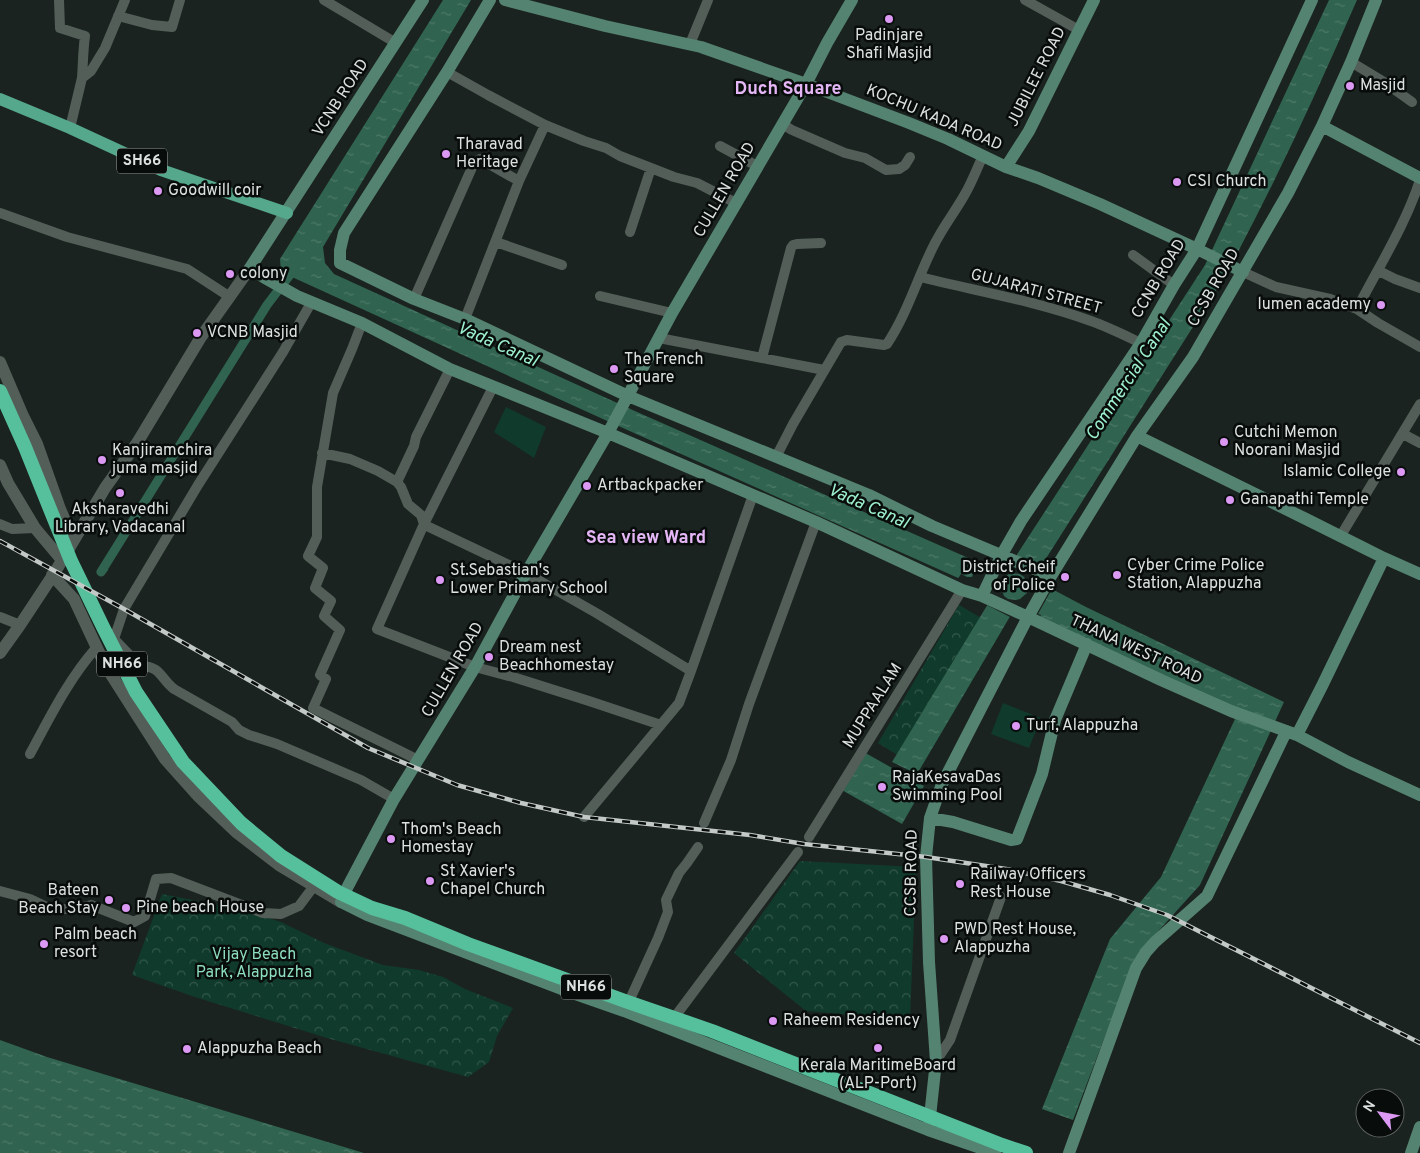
<svg xmlns="http://www.w3.org/2000/svg" width="1420" height="1153" font-family="Overpass,sans-serif">
<defs>
<pattern id="park-crowns" width="20" height="18" patternUnits="userSpaceOnUse" patternTransform="scale(1.25)"><rect width="20" height="18" fill="#103b2c"/><path d="M2 6a3 3 0 1 1 6 0M12 15a3 3 0 1 1 6 0" fill="none" stroke="#32574a"/></pattern>
<pattern id="water-ripples" width="26" height="14" patternUnits="userSpaceOnUse" patternTransform="scale(1.25)"><rect width="26" height="14" fill="#306350"/><path d="M2 4q2-2 4 0t4 0M15 11q2-2 4 0t4 0" fill="none" stroke="#4d7969"/></pattern>
</defs>
<rect width="100%" height="100%" fill="#1a231f"/>
<path fill="#103b2c" d="M506,407L546,427L534,458L494,432Z
M1003,703L1041,718L1029,748L991,734Z"/>
<path fill="url(#park-crowns)" d="M959,605L1002,630L920,769L878,743Z
M800,861L916,867L910,1020L806,1011L734,953Z
M162,894L238,909L281,922L324,943L383,965L419,970L443,977L465,989L513,1008L497,1036L489,1062L468,1077L327,1038L195,997L132,975Z"/>
<path fill="url(#water-ripples)" d="M443,0H471L323,247L325,263L334,274L637,412L991,568L1005,573L1205,265L1329,0H1357C1316,94 1273,188 1224,278L1033,579L1086,607L1284,702L1200,885L1142,949L1133,963L1073,1120L1042,1109L1110,939L1161,877L1235,719L1015,608L917,774L892,762L994,594L605,420L281,272L280,259Z
M862,751L924,786L902,824L840,789Z
M0,1040L47,1057L364,1153H0Z"/>
<path fill="#1a231f" fill-rule="evenodd" d="M1013,554L1043,567L1036,578L1053,587L1038,614L1041,615L1038,621L1016,611L1012,618L985,604L990,595L957,580L961,574L967,577H972L979,560L1004,570ZM1010,573L1020,574L1024,577L1028,584L1027,593L1020,599L1016,600L1008,599L1004,596L1001,588L1003,579Z"/>
<g fill="none" stroke-linecap="round" stroke-linejoin="round">
<path stroke="#306350" stroke-width="9" d="M104,568L101,572L267,305L296,267"/>
<path stroke="#545e59" stroke-width="10" d="M59,0L60,28L85,36C83,50 83,64 82,78
M324,0L396,43
M1025,0L1079,30
M118,16L152,25L172,27L180,0
M690,44L708,0
M1351,62L1384,82L1412,102
M447,72L488,95L545,125L584,141L606,148L620,156L674,177L697,183L736,203
M782,124L792,130L845,153L865,158L886,170L899,169L905,165L910,157
M70,128L82,78L91,71L105,48L125,0
M720,146L757,166
M0,213L67,237L187,269L230,297
M630,232L651,168
M496,242L562,265
M1133,255L1174,285
M1379,271L1395,279L1420,288
M1243,272L1276,287L1330,299L1357,309L1378,323L1420,347
M920,277C977,291 1036,301 1091,321C1108,327 1124,335 1141,343
M600,296L672,313
M414,299L474,163L480,159L519,181
M311,303L283,352L198,485L124,609L114,639L140,666C161,666 160,678 174,689L232,722L239,730L249,735L277,744L361,780L394,799
M1357,309C1379,266 1405,226 1420,180
M465,319L519,181L545,125
M362,323L352,349L333,393L317,487V537L308,556L323,568L315,588L331,601L324,616L340,630L320,675L326,679L313,708C348,726 383,742 418,760
M659,338L824,370
M762,358L791,248L793,245L797,244L821,243
M450,369L416,437L414,446L397,482L401,487L408,504L421,515L424,524L429,527L526,573L598,614L691,671
M493,387L424,524L377,629L475,667L513,677L589,701L661,725
M1403,434L1420,443
M322,453L350,459L378,471L397,482
M776,457L793,424L841,342L847,340L884,345L887,344C907,314 917,279 933,247C942,228 955,212 965,194C972,182 977,168 983,156
M0,524L12,529L35,528
M1340,537L1420,404
M0,617L20,625
M30,754C50,717 68,680 96,648
M584,817L679,703L691,671L753,495
M704,823L731,760L749,704L816,522
M809,837L962,590
M0,891L30,899L53,910L78,908L91,905L134,922L145,916L156,879L171,878L263,913L281,914L299,906L314,886
M626,1008L658,938L668,912L666,900L679,873L687,863L698,847
M671,1022L798,852
M936,1061L950,1040L1001,897"/>
<path stroke="#545e59" stroke-width="12" d="M0,362L23,416L37,444L60,509L73,539
M0,465L8,483L35,528L61,559
M52,575L74,599L105,665L165,759L199,797L236,832L279,865L341,902
M0,653L20,625L55,572L105,488L137,443L201,337L250,268"/>
<path stroke="#558372" stroke-width="12" d="M423,0L250,268L265,278L297,296L362,323L450,369L608,433L816,522L962,590L982,596L1028,617L1161,680L1231,711L1297,735L1348,762L1420,795
M490,0L447,72L344,233L340,250V263L414,299L465,319L628,396L869,495L932,526L1051,576
M505,0L605,26L701,47L806,84L909,123L948,139L1006,167L1038,178L1100,204L1197,249L1243,272
M852,0L827,43L806,84L672,313L608,433L526,573L475,667L394,799L347,888L341,902L367,915L564,990L624,1011L928,1130L995,1153
M1322,126L1420,178
M1006,167L1029,131L1094,0
M1137,436L1306,519L1384,558L1420,574
M982,596L1001,556L1021,521L1141,343L1174,285L1197,249L1312,0
M1297,735L1322,686L1384,558
M930,818L953,822L1011,840L1017,839L1042,774L1055,720L1087,644
M929,1126L936,1061L929,962L926,857L930,818L942,784L1028,617L1051,576L1137,436L1193,357L1288,193L1322,126L1351,62L1376,0
M1069,1153L1136,968L1146,952L1155,942L1207,896L1286,732
M1411,1153L1420,1127"/>
<path stroke="#55a88b" stroke-width="12" d="M0,99L70,128L161,170L287,213"/>
<path stroke="#56c09c" stroke-width="14" d="M0,391L25,447L71,561L103,627L136,692L183,762L241,823L281,856L338,892L372,908L405,918L468,944L625,1001L712,1031L1002,1145L1026,1153"/>
<g stroke="#c2c9c6" stroke-width="4.5">
<path id="rail" d="M0,541L124,609L368,748L457,785L521,803L584,817L750,835L804,844L926,857L1006,869L1061,881L1110,895L1167,915L1420,1043"/>
</g>
<use href="#rail" stroke="#080c0a" stroke-width="2.5" stroke-dasharray="8" stroke-linecap="butt"/>
</g>
<g fill="#dc99f4" stroke="#080c0a" stroke-width="2">
<circle cx="889" cy="19" r="5"/>
<circle cx="1350" cy="86" r="5"/>
<circle cx="446" cy="154" r="5"/>
<circle cx="1177" cy="182" r="5"/>
<circle cx="158" cy="191" r="5"/>
<circle cx="230" cy="274" r="5"/>
<circle cx="1381" cy="305" r="5"/>
<circle cx="197" cy="333" r="5"/>
<circle cx="614" cy="369" r="5"/>
<circle cx="1224" cy="442" r="5"/>
<circle cx="102" cy="460" r="5"/>
<circle cx="1401" cy="472" r="5"/>
<circle cx="587" cy="486" r="5"/>
<circle cx="120" cy="493" r="5"/>
<circle cx="1230" cy="500" r="5"/>
<circle cx="1117" cy="575" r="5"/>
<circle cx="1065" cy="577" r="5"/>
<circle cx="440" cy="580" r="5"/>
<circle cx="489" cy="657" r="5"/>
<circle cx="1016" cy="726" r="5"/>
<circle cx="882" cy="787" r="5"/>
<circle cx="391" cy="839" r="5"/>
<circle cx="430" cy="881" r="5"/>
<circle cx="960" cy="884" r="5"/>
<circle cx="109" cy="900" r="5"/>
<circle cx="126" cy="908" r="5"/>
<circle cx="944" cy="939" r="5"/>
<circle cx="44" cy="944" r="5"/>
<circle cx="773" cy="1021" r="5"/>
<circle cx="878" cy="1048" r="5"/>
<circle cx="187" cy="1049" r="5"/>
</g>
<g text-anchor="middle" dominant-baseline="central" stroke-width="5" stroke-linejoin="round" paint-order="stroke">
<g fill="#080c0a" stroke="#9ca29f" stroke-width="1">
<rect x="117" y="148.5" width="50" height="25" rx="4"/>
<rect x="97" y="651.5" width="50" height="25" rx="4"/>
<rect x="561" y="974.5" width="50" height="25" rx="4"/>
</g>
<g font-size="15" font-weight="bold" fill="#dce2df">
<text x="142" y="161">SH66</text>
<text x="122" y="664">NH66</text>
<text x="586" y="987">NH66</text>
</g>
<g font-size="16" fill="#dce2df" stroke="#080c0a" text-anchor="start">
<text x="889" y="36" text-anchor="middle">Padinjare<tspan x="889" dy="18">Shafi Masjid</tspan></text>
<text x="1360" y="86">Masjid</text>
<text x="456" y="145">Tharavad<tspan x="456" dy="18">Heritage</tspan></text>
<text x="1187" y="182">CSI Church</text>
<text x="168" y="191">Goodwill coir</text>
<text x="240" y="274">colony</text>
<text x="1371" y="305" text-anchor="end">lumen academy</text>
<text x="207" y="333">VCNB Masjid</text>
<text x="624" y="360">The French<tspan x="624" dy="18">Square</tspan></text>
<text x="1234" y="433">Cutchi Memon<tspan x="1234" dy="18">Noorani Masjid</tspan></text>
<text x="112" y="451">Kanjiramchira<tspan x="112" dy="18">juma masjid</tspan></text>
<text x="1391" y="472" text-anchor="end">Islamic College</text>
<text x="597" y="486">Artbackpacker</text>
<text x="1240" y="500">Ganapathi Temple</text>
<text x="120" y="510" text-anchor="middle">Aksharavedhi<tspan x="120" dy="18">Library, Vadacanal</tspan></text>
<text x="1127" y="566">Cyber Crime Police<tspan x="1127" dy="18">Station, Alappuzha</tspan></text>
<text x="1055" y="568" text-anchor="end">District Cheif<tspan x="1055" dy="18">of Police</tspan></text>
<text x="450" y="571">St.Sebastian's<tspan x="450" dy="18">Lower Primary School</tspan></text>
<text x="499" y="648">Dream nest<tspan x="499" dy="18">Beachhomestay</tspan></text>
<text x="1026" y="726">Turf, Alappuzha</text>
<text x="892" y="778">RajaKesavaDas<tspan x="892" dy="18">Swimming Pool</tspan></text>
<text x="401" y="830">Thom's Beach<tspan x="401" dy="18">Homestay</tspan></text>
<text x="440" y="872">St Xavier's<tspan x="440" dy="18">Chapel Church</tspan></text>
<text x="970" y="875">Railway Officers<tspan x="970" dy="18">Rest House</tspan></text>
<text x="99" y="891" text-anchor="end">Bateen<tspan x="99" dy="18">Beach Stay</tspan></text>
<text x="136" y="908">Pine beach House</text>
<text x="954" y="930">PWD Rest House,<tspan x="954" dy="18">Alappuzha</tspan></text>
<text x="54" y="935">Palm beach<tspan x="54" dy="18">resort</tspan></text>
<text x="783" y="1021">Raheem Residency</text>
<text x="197" y="1049">Alappuzha Beach</text>
<text x="878" y="1066" text-anchor="middle">Kerala MaritimeBoard<tspan x="878" dy="18">(ALP-Port)</tspan></text>
</g>
<g font-size="16" fill="#dce2df" stroke="#080c0a">
<text transform="translate(1037 77) rotate(-63)">JUBILEE ROAD</text>
<text transform="translate(341 98) rotate(-57)">VCNB ROAD</text>
<text transform="translate(934 118) rotate(23)">KOCHU KADA ROAD</text>
<text transform="translate(725 190) rotate(-60)">CULLEN ROAD</text>
<text transform="translate(1159 279) rotate(-59)">CCNB ROAD</text>
<text transform="translate(1214 288) rotate(-60)">CCSB ROAD</text>
<text transform="translate(1036 292) rotate(15)">GUJARATI STREET</text>
<text transform="translate(1136 650) rotate(25)">THANA WEST ROAD</text>
<text transform="translate(453 670) rotate(-60)">CULLEN ROAD</text>
<text transform="translate(873 706) rotate(-58)">MUPPAALAM</text>
<text transform="translate(912 873) rotate(-89)">CCSB ROAD</text>
</g>
<g font-size="16" fill="#8cdebe" stroke="#080c0a">
<text x="254" y="955">Vijay Beach<tspan x="254" dy="18">Park, Alappuzha</tspan></text>
</g>
<g font-size="18" font-weight="bold" fill="#e5b6f6" stroke="#080c0a">
<text x="788" y="89">Duch Square</text>
<text x="646" y="538">Sea view Ward</text>
</g>
<g font-size="18" font-style="italic" fill="#9df0ce" stroke="#080c0a">
<text transform="translate(497 345) rotate(24)">Vada Canal</text>
<text transform="translate(1129 380) rotate(-57)">Commercial Canal</text>
<text transform="translate(868 507) rotate(24)">Vada Canal</text>
</g>
</g>
<g transform="translate(1380 1113) rotate(302)"><circle r="24" fill="#080c0a" stroke="#5d625f"/>
<path d="M0-4L9 19L0 12L-9 19Z" fill="#dc99f4"/>
<text y="-8" font-size="14" font-weight="bold" text-anchor="middle" fill="#dce2df">N</text>
</g>
</svg>
